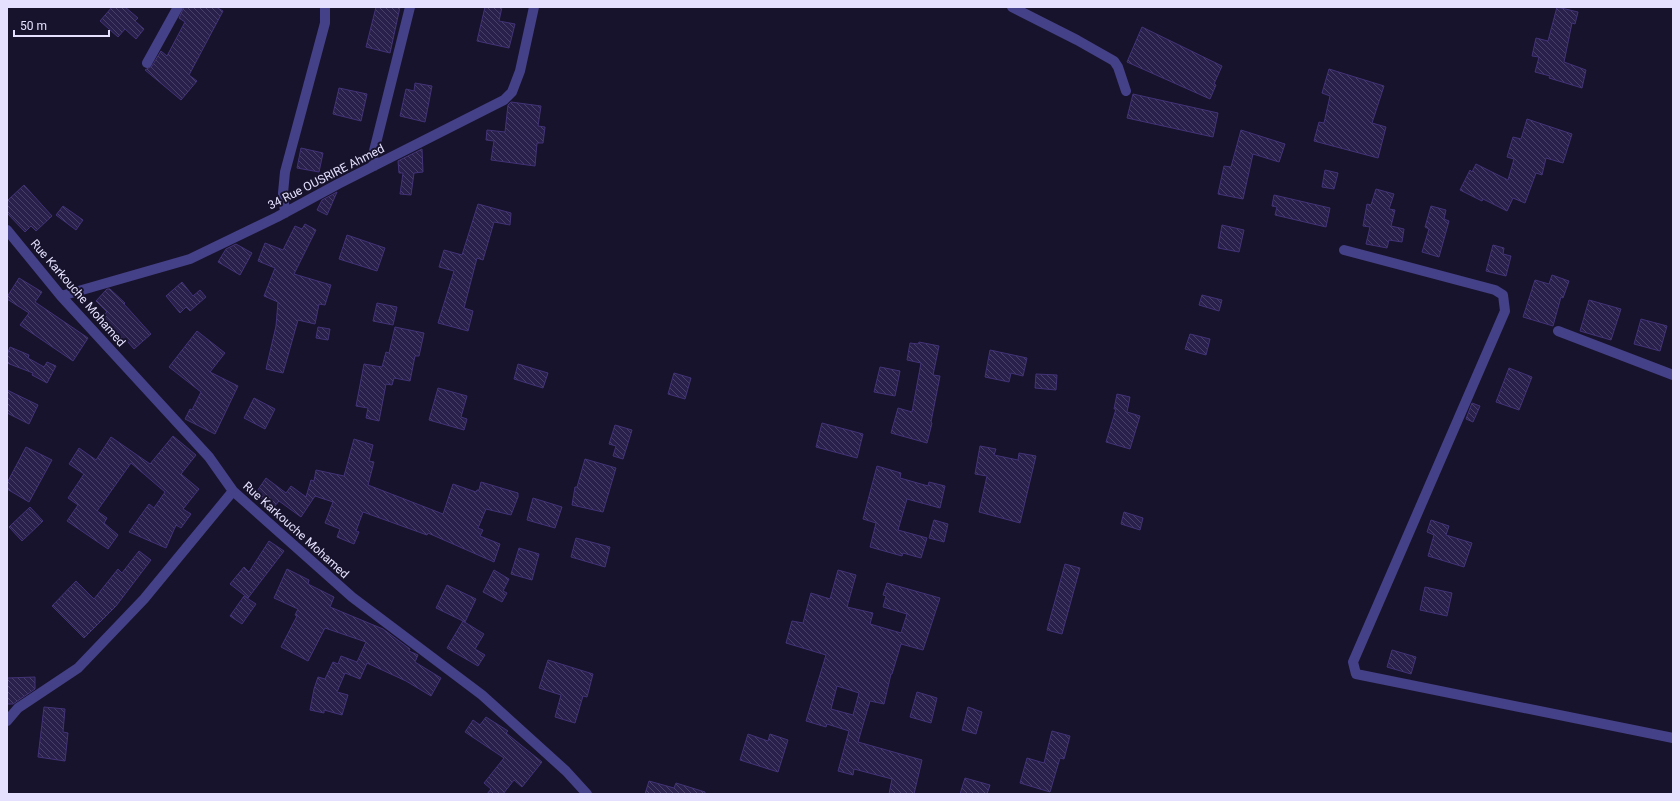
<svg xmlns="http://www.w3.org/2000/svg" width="1680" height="801" font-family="Roboto,sans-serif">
<defs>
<pattern id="building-back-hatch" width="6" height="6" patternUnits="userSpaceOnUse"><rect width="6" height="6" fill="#2a204c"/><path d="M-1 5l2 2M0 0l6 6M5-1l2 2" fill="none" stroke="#494067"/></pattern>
</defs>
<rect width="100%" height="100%" fill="#18132c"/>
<path fill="url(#building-back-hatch)" stroke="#423377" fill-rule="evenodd" d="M112,7H125L138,18L135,21L144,29L136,39L125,29L118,37L100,21Z
M184,7H216L223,11L189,75L197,81L181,100L145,70L152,66L161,51L167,56L185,22L179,18Z
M376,7H400L390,53L366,47Z
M485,7H502L499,21L515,24L509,48L477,41Z
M1557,7L1578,12L1575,24L1572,23L1564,62L1586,70L1582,88L1549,78L1550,76L1535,72L1539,57L1532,56L1536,38L1548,41Z
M1142,27L1222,66L1214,84L1216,85L1210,99L1127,62Z
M1329,69L1384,86L1372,123L1386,127L1378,158L1314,141L1319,122L1324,123L1330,96L1322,93Z
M415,83L432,86L425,122L400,116L406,89L414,91Z
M339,88L367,94L361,121L333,114Z
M1133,94L1218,113L1213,137L1127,118Z
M511,102L541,106L538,126L545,127L543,143H537L535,166L491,160L494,141L486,140L487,130L505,132L508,105Z
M1527,119L1572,134L1563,163L1546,158L1542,175L1536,173L1525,203L1513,198L1507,211L1483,199L1482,201L1460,190L1470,170L1472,172L1476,164L1508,180L1514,159L1507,157L1513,137L1521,139Z
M1241,130L1285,144L1279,162L1253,154L1243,199L1218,194L1224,166L1231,167Z
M301,148L323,153L319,172L297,168Z
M422,149L423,172L414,173L411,195L400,194L403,173H399L398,161Z
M1325,170L1338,173L1334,189L1322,187Z
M24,185L52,216L36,231L31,226L25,232L7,213V201Z
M1376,189L1394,194L1389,209L1395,210L1391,226L1404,229L1402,242L1389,240L1387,248L1366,244L1370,227L1363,226L1367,204L1371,205Z
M337,192L327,215L317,210L322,200Z
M1274,195L1330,208L1326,227L1275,215L1277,207L1272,206Z
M478,204L511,213L510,225L494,222L483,260L477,258L464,308L473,311L468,331L438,323L454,271L439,267L444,250L462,255Z
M63,206L83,220L76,230L56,215Z
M1431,206L1446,210L1444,219L1449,221L1439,257L1422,252L1429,229L1425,227Z
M305,224L316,230L294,274L331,285L325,305L319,304L315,324L298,320L283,373L266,369L276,326L278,302L264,296L275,268L258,261L265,243L283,250L295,226L302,229Z
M1222,225L1244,230L1239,252L1218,248Z
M347,235L385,248L377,271L339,259Z
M236,244L252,253L240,275L218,262L226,249Z
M1493,245L1504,248L1503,254L1511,256L1506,276L1486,271Z
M1552,275L1569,281L1563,298L1561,297L1553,326L1523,317L1535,280L1549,284Z
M19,278L42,292L35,302L88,338L73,361L20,325L29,313L7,299V297Z
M182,282L193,296L200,290L206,297L190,311L186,307L180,313L166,296Z
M107,289H110L125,303L124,304L151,334L134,349L127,341L122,345L99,319L107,312L96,301Z
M1202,295L1222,300L1219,311L1199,305Z
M1589,300L1621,309L1611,340L1580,331Z
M377,303L397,307L393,325L373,321Z
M1641,319L1667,326L1660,351L1634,344Z
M318,327L330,329L328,340L316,338Z
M395,327L424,333L419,356H415L410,381L394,378L392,385L386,384L379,421L366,418L368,408L356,406L364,364L382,367L386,352L389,353Z
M197,331L225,353L210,372L238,386L215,434L185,419L190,409L192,410L201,392L169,367Z
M1190,334L1210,339L1206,355L1185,349Z
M919,342L939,346L933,375L940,376L931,422L932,423L927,443L891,433L898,408L912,412L921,363L907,360L910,343L918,344Z
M10,347L29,355L28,358L44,367L47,362L56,366L47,383L32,375L33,373L7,363V355Z
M990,350L1027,358L1023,376L1011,373L1009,382L985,377Z
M518,364L548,373L543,388L514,379Z
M880,367L900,371L895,396L874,392Z
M1509,368L1532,377L1519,410L1496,402Z
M674,373L691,378L685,399L668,394Z
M1036,374L1057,375L1056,390L1035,388Z
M438,388L467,396L461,417L467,419L464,430L429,420Z
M7,390L38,405L29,424L7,413Z
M1117,394L1130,397L1127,412L1140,416L1130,449L1106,442L1116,409H1114Z
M254,398L275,409L265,429L244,418Z
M1472,403L1480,406L1473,422L1466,419Z
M822,423L863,434L857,458L816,447Z
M615,425L632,430L623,459L613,456L616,446L609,444Z
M173,436L196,455L181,474L199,489L183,509L191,514L181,528L176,525L166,548L129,532L149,504L154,508L165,492L131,463L97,511L107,518L104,523L118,535L108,549L67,521L78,505L68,498L84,474L69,464L79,448L96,460L111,437L150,464Z
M354,439L373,445L369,461L374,462L368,485L443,514L453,484L476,492L477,490H479L481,482L518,493V497L511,515L486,509L478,528L483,530L480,536L500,544L494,562L428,533L427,535L363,512L356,531L359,532L354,544L337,537L340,529L325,523L333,502L315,496L301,517L279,501L274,507L255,494L266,478L286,493L291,486L306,497L311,480L314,481L316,470L344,476Z
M980,446L996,449L994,455L1018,460L1019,453L1036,456L1020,523L979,512L987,476L975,474Z
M26,447L52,460L29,502L7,489V483Z
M585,459L616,468L603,512L572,505L575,487H577Z
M877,466L901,473L900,478L928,486L929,482L945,486L940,508L907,499L898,530L927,538L921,558L903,553L902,556L870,547L876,523L863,519Z
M533,498L562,507L555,528L527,520Z
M30,507L43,521L22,541L9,527Z
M1124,512L1143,518L1140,530L1121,524Z
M934,520L948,524L944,542L929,538Z
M1431,520L1449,526L1446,535L1472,543L1464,567L1428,556L1434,535L1427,532Z
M576,538L610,547L605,567L571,557Z
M269,541L284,551L248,598L230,584L244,567L249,572Z
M519,548L539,554L532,580L511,574Z
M139,551L151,560L116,606L84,638L52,606L76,581L94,599L118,569L122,573Z
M1065,564L1080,568L1062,634L1047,630Z
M287,569L309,580L308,584L334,597L330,607L383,629L410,649L409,651L418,655L415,662L441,678L431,696L406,681L367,663L360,679L345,673L337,692L348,695L342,715L324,710V713L310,710L314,689L318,677L325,679L333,662L338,664L341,656L357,662L366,642L325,628L308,661L281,647L297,616L295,615L298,609L274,598Z
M494,570L509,579L503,591L507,593L502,602L483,592Z
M838,570L856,575L847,607L873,613L870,624L901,633L907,614L883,607L886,596L883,595L887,583L940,598L923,650L901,644L892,674H891L884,704L870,701L858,742L922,760L914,794H889L892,779L854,769L853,775L838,771L849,731L827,724L826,727L806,721L826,655L786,643L792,621L803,623L811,593L830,599ZM837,686L859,693L853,715L831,709Z
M447,585L476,599L465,622L436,608Z
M1425,587L1452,593L1447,616L1420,610Z
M244,596L256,604L242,624L230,616Z
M463,621L484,634L475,649L485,655L478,666L447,648Z
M1392,650L1416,657L1411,674L1387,667Z
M548,660L593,674L587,697L583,696L575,723L555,717L561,695L539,688Z
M35,677V689L13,704H7V678Z
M917,692L937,698L931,723L910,717Z
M44,707L65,709L63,732L68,733L65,761L38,757Z
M968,707L982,712L976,734L962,730Z
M486,717L508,731L506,733L542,762L522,787L514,780L503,794H487L491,789L484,783L504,758L465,732L473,720L480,725Z
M1052,731L1070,736L1064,759L1060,758L1050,792L1020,783L1027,758L1044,763Z
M748,734L768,741L770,734L788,740L778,772L740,760Z
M965,778L990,785L987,794H960Z
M649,781L674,788L676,783L705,792V794H645Z"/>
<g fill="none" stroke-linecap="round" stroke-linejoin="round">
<path stroke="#454188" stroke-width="10" d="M1012,7L1077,40L1114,61L1118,67L1126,91
M147,63L178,7
M374,166L373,155L410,7
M285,213L283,193L285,172L325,23V7
M7,230L61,296L209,457L233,491L352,597L482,695L566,771L587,794
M1344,250L1495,290L1503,295L1505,311L1353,662L1356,674L1673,738
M61,296L190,259L277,217L338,184L504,100L512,92L520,71L534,7
M1558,331L1673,375
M7,721L18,708L78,668L144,599L233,491"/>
</g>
<g text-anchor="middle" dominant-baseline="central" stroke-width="4" stroke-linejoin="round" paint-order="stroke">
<g font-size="12" fill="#e4e0fd" stroke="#18132c">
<text transform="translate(326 177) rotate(-27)">34 Rue OUSRIRE Ahmed</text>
<text transform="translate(78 293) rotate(49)">Rue Karkouche Mohamed</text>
<text transform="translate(296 530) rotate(42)">Rue Karkouche Mohamed</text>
</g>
</g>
<rect width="1680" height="801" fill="none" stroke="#e4e0fd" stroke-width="16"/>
<path d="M14 30v6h95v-6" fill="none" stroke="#e4e0fd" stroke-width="2"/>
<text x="20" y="30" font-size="12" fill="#e4e0fd" stroke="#18132c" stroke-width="3" paint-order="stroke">50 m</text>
</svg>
